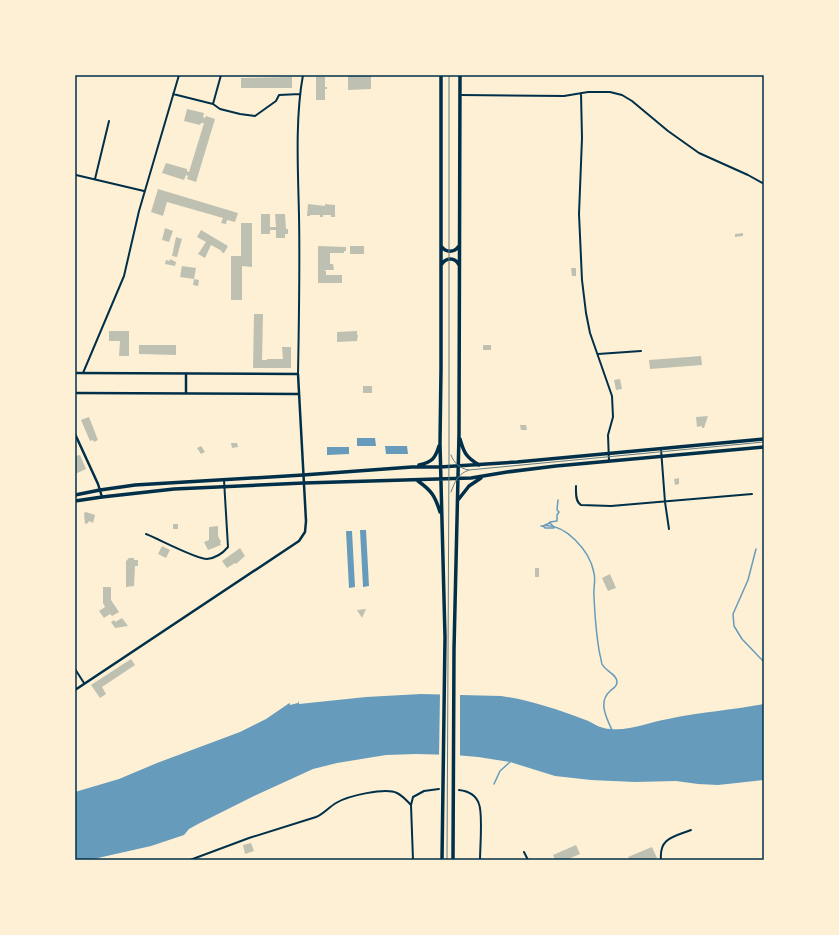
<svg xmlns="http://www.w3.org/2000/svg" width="839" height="935" font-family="'Exo 2',sans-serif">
<rect width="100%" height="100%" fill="#fdf0d5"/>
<path fill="#669bbc" d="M357,438H375L376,446H357Z
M385,446H407L408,454H386Z
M327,447H349V454L327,455Z
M360,530H366L369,586L363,587Z
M346,531H352L355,587L349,588Z
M421,694L501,696C529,700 556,709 583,719C593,722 599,729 611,729C630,731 649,722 668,719C700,712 732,710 764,704V780L718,785L698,784L676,781L635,782L591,780L555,776L510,762L478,757L455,755L416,754L386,755L337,763L313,769L254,796L198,824L189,829L184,835L151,846L89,860H75V792L119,779L157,763L240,732L266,719L288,704L290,703V705L298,703L299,701V704L366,697Z"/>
<path fill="#fdf0d5" d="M440,693H460V758L439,757Z"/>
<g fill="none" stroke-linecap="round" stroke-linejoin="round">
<path stroke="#669bbc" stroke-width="1.5" d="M549,523L550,522L557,521V515L559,512L557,510L558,500
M545,525L550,523L554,527
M541,526C565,522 590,551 594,573C596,580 593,589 594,597C595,617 596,636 600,655C601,658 601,661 602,664C605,671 617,674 617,682C617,687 613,688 610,691C598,702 606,717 612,730
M543,526L545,528H554
M756,549L748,580L733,614L734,626L742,639L764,662
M494,784L500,771L510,762"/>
</g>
<path fill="#bec0b2" d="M348,75H371V89L348,90Z
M292,77V88H241V78Z
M316,77H325V87H327V89H325V100H316Z
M187,109L204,113L203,117L205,118L206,116L215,119L196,182L187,179L188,176L186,175L184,180L162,173L166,163L187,169V171L189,172L204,123H201L200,125L184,121Z
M158,189L238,213L235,222L227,220L226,224L221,223L223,218L167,202L163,216L151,212Z
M308,204L325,206V204L335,205V217H331V215H323V217H320V215H310V216H307Z
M261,214H270V227H276L275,214H285L286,229H288V234H285V238H276V230H270V234H261Z
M241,223H252V267L242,266V300H231V256H241Z
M165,228L173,231L169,242L162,240Z
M201,230L228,246L224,253L221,252L222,251L211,245L205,258L198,254L206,242L197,237Z
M743,233V236L735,237V234Z
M176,237L182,239L177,257L172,256Z
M318,246L346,247V251H344V253H330V264H333L334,270H324L326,271V275H342V283H318Z
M350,246H364V254H350Z
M170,259L176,262L175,266L165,264L166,260L170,261Z
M182,266L196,268L194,279L199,280L198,286L193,285L194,279L180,277Z
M571,268H576V276H572Z
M254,314H263L262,360H267V359H283L282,347H291V368H253Z
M109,331H129V356H119L120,341H109Z
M357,331V335H358L357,341L337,342V332Z
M139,345H176V355L139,354Z
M483,345H491V350H483Z
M701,356L702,365L650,369L649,360Z
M620,379L622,389L616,390L614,380Z
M363,386H372V393H363Z
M708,416L704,428H702V426L697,427L696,417Z
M89,417L98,440L94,442L93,440L90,441L81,420Z
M520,425H526L527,430H521Z
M231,443H237L238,447L232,448Z
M201,446L205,452L201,454L197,448Z
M80,455L86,469L75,474V456Z
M679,478V484L675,485L674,479Z
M86,512L95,515L93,523L89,521L88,523L85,524L84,513Z
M173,524H178V529H173Z
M218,526V536L221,542L220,543L221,545L208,550L204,542L209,540V527Z
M162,546L170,550L166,558L158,554Z
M240,548L245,556L236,564L235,563L227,568L222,561Z
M129,558H134V560H138V566H135L134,586L126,587V561Z
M535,568H539V577H535Z
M610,574L616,588L608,591L602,578Z
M103,587H111V600L119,612L112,616L110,614L104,618L99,611L105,607L103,603Z
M366,609L362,618L357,610Z
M122,618L128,626L115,628L111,622L114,620L115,622Z
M131,659L135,665L102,687L106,694L100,698L91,685Z
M251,843L254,851L245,854L243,845Z
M576,845L580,854L566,860H555L553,855Z
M652,847L657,858L652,860H630L628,857Z"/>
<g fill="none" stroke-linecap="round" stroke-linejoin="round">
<path stroke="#003049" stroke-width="2" d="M581,93L582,138L579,214L582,280L586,313L590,333L612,396L613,417L608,435L609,461
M173,94L213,104L220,109L240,114L255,116L276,101L279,95L300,94
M461,95L564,96L588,92H610L622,95L632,101L668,131L699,153L748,175L764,184
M213,104L221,75
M76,175L144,191
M95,179L109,121
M598,354L641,351
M83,373L124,276L139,211L179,75
M298,374C299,321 300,268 299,215C298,171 295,118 303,75
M661,449L665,502L669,529
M576,486C576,492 575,502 581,505L611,506L752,494
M146,534C159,539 196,559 207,559C216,558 223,553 228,547L224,480
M75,669L84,683
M459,790C468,791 476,795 479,804C483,814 480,848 480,860
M524,852L528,860
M190,860L249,838L316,817C324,814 329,807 336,803C347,796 386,787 397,793C403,796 407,801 411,805
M413,860L411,805L413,797L424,791L439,789
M661,860C659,838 673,837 691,830"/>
<path stroke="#003049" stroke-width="2.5" d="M75,373L298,374L306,521L305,532L299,541L75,690
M75,393L298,394
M186,393V374
M75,434L98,484L102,497"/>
<path stroke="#003049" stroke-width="3.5" d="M441,75V369L440,444L445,637L442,860
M441,246C446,253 454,253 459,246
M441,265C446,257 455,257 459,265
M460,439C464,453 466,457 479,465
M419,465C432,462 435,459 439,446
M418,481C432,491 435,496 440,512
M75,495L100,490L135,485L303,475L412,467H440L517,462L764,439
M458,500L469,486L481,478
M75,501L102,497L174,489L304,483L471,478L507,472L556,466L764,447
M453,860L454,649L459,434L460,75"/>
<path stroke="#657d81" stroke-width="1" d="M451,455C454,463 460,469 469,470
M451,492C455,481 458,474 469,470L764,442
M447,860L449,457V75"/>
</g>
<rect width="839" height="935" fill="none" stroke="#fdf0d5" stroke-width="152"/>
<rect x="76" y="76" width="687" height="783" fill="none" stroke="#003049" stroke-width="1.5"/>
</svg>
